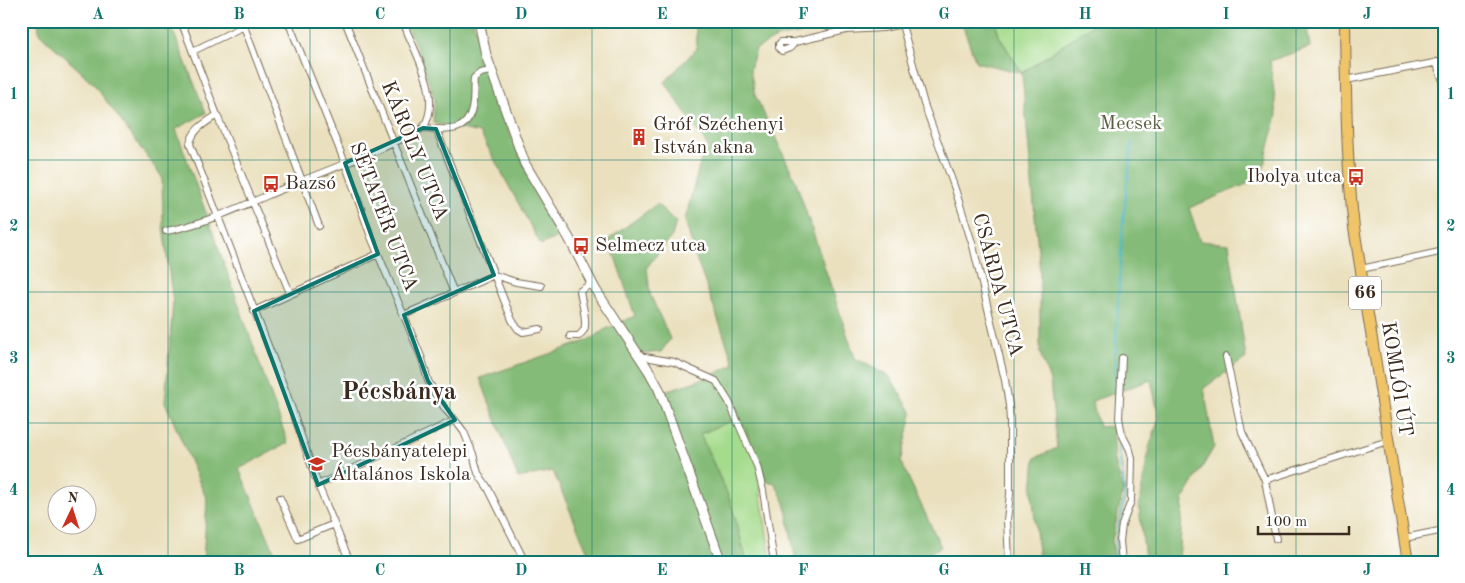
<svg xmlns="http://www.w3.org/2000/svg" width="1465" height="583" font-family="'Old Standard TT',serif">
<rect width="100%" height="100%" fill="#fff"/>
<filter id="ink" filterUnits="userSpaceOnUse"><feTurbulence type="fractalNoise" baseFrequency=".02" numOctaves="2"/><feDisplacementMap in="SourceGraphic" scale="10" xChannelSelector="R" yChannelSelector="G"/><feConvolveMatrix kernelMatrix="1 2 1 2 8 2 1 2 1" color-interpolation-filters="sRGB"/></filter>
<filter id="wash" filterUnits="userSpaceOnUse"><feTurbulence type="fractalNoise" baseFrequency=".0096" numOctaves="4" result="noise"/><feDisplacementMap in="SourceGraphic" scale="20" xChannelSelector="R" yChannelSelector="G"/><feGaussianBlur stdDeviation="1.12" result="paint"/><feColorMatrix in="noise" values="0 0 0 0 0 0 0 0 0 0 0 0 0 0 0 0 0 1.4 0 .05"/><feComposite in="paint" operator="in"/></filter>
<g filter="url(#wash)">
<rect width="100%" height="100%" fill="#eae0bd"/>
<path fill="#a5db8c" stroke="#708255" d="M995,21H1098L1022,73L999,36Z
M740,417L767,481L760,489L771,562H747L730,500L700,434Z"/>
<path fill="#84bb78" stroke="#60724b" d="M38,21H169L206,113L176,129L288,443L239,469L275,553L258,559L259,562H203L207,500L165,402L173,303L163,226L162,177L93,83L39,33Z
M403,21H473L507,127L557,237L541,245L480,133L433,123L435,99L414,41Z
M689,21H877L778,37L756,49L750,69L755,95L795,179L855,358L890,377L912,413L901,462L941,547L927,554L929,562H796L785,503L775,483L767,481L740,417L700,434L730,500L747,562H592L553,471L518,478L480,378L592,339L604,330L635,316L609,239L657,204L676,222L672,236L647,267L650,294L670,339L661,352L642,354L664,391C688,384 712,377 734,364L695,255L685,220L702,156L709,148L665,82L697,48L696,30Z
M961,21H995L999,36L1022,73L1098,21H1306L1310,47L1270,61L1277,115L1261,178L1189,208L1200,241L1229,244L1246,358L1204,388L1214,447L1183,500L1179,562H1145V559L1139,506L1149,448L1159,418L1151,380L1092,401L1099,427L1113,426L1115,461L1123,491L1112,540L1115,562H1039L1032,490L1035,458L1057,448L1050,381L1040,353V272L1022,73L976,62Z"/>
<g fill="none" stroke-linecap="round" stroke-linejoin="round">
<path stroke="#47b3c5" stroke-width="2" d="M1117,562L1116,540L1125,495L1115,421L1116,337L1123,220L1132,142"/>
</g>
</g>
<g filter="url(#ink)">
<g fill="none" stroke-linecap="round" stroke-linejoin="round">
<g stroke="#786a56" stroke-width="8">
<path id="minor" d="M181,21L217,115L290,293
M242,21L319,226
M288,21L345,163L371,237L422,359L428,381L445,409L455,420
M345,21L454,293
M901,21L924,104L954,186L973,246L1005,380L1009,405L1010,421V494L1007,520L1009,562
M795,42L790,48L782,51L779,48V44L781,42H795L846,30L883,28L902,24
M193,51L244,26
M1436,62L1444,83
M1346,80L1444,61
M217,115C205,123 193,129 190,144L286,392L318,485L350,562
M423,128C449,130 469,135 473,102C474,94 473,86 474,78L480,73L491,71
M436,129L512,320L518,329L523,332L540,329
M166,231C206,224 249,203 287,187C332,168 380,152 423,128C440,103 423,68 412,43C409,36 405,29 404,21
M1361,269L1444,251
M254,311L378,254
M404,315L494,275L516,282L541,286
M570,336H579C579,336 584,330 584,330C588,321 581,301 580,291L592,283
M639,356L674,362L716,381L729,402L757,466L763,491L774,562
M1226,357L1242,432L1265,480L1388,441
M1265,480L1276,539
M318,485L455,420L464,432L473,454L478,473L488,488L525,562
M280,498L298,539L334,524
M1404,538L1444,530
M269,559L270,562
M1122,562L1120,541L1122,525L1131,501L1132,458L1130,450L1122,434L1119,418L1122,358"/>
</g>
<g stroke="#786a56" stroke-width="11">
<path id="tertiary" d="M479,21L486,55L525,164L569,238L595,289L649,371L659,389L721,562"/>
</g>
<g stroke="#786a56" stroke-width="12">
<path id="primary" d="M1345,21C1346,91 1346,159 1354,228L1408,562"/>
</g>
<use href="#minor" stroke="#fff" stroke-width="6"/>
<use href="#tertiary" stroke="#fff" stroke-width="9"/>
<use href="#primary" stroke="#f0c469" stroke-width="10"/>
</g>
</g>
<path fill="#0f766e" fill-opacity="0.2" stroke="#0f766e" stroke-width="4" stroke-linejoin="round" d="M423,128L436,129L494,275L404,315L428,381L455,420L318,485L254,311L378,254L345,163Z"/>
<path fill="none" stroke="#0f766e" stroke-width="1" stroke-opacity="0.55" d="M168,21V562M310,21V562M450,21V562M592,21V562M732,21V562M874,21V562M1014,21V562M1156,21V562M1296,21V562M21,160H1444M21,292H1444M21,423H1444"/>
<defs>
<g id="building-bare" transform="scale(1.35)"><path d="M-4-6H4V6H1V3H-1V6H-4ZM-2.5-4.3h1.7v1.8h-1.7ZM.8-4.3h1.7v1.8H.8ZM-2.5-1h1.7V.8h-1.7ZM.8-1h1.7V.8H.8Z" fill="#c8321e" stroke="#fff" stroke-width="2.5" paint-order="stroke"/></g>
<g id="bus-bare" transform="scale(1.35)"><path d="M-5-6H5V4H4V6H2V4H-2V6H-4V4H-5ZM-3.5-4V0h7V-4ZM-3.5 1.2v1.5H-2V1.2ZM2 1.2v1.5H3.5V1.2Z" fill="#c8321e" stroke="#fff" stroke-width="2.5" paint-order="stroke"/></g>
<g id="school-bare" transform="scale(1.35)"><path d="M0-5L7-2L0 1L-7-2ZM-4 1L0 2.5L4 1V4Q0 6-4 4Z" fill="#c8321e" stroke="#fff" stroke-width="2.5" paint-order="stroke"/></g>
</defs>
<g fill-rule="evenodd">
<use href="#building-bare" x="639" y="137"/>
<use href="#bus-bare" x="1356" y="177"/>
<use href="#bus-bare" x="271" y="184"/>
<use href="#bus-bare" x="581" y="246"/>
<use href="#school-bare" x="317" y="464"/>
</g>
<g text-anchor="middle" dominant-baseline="central" stroke-width="5" stroke-linejoin="round" paint-order="stroke">
<rect fill="#fff" stroke="#766a62" stroke-width="1" x="1349" y="276.5" width="32" height="33" rx="4"/>
<g font-size="19" font-weight="bold" fill="#3b2a1e">
<text x="1365" y="293">66</text>
</g>
<g font-size="20" fill="#5b5f3f" stroke="#fff">
<text x="1131" y="124">Mecsek</text>
</g>
<g font-size="20" fill="#3b2a1e" stroke="#fff" text-anchor="start">
<text x="653" y="125">Gróf Széchenyi<tspan x="653" dy="23">István akna</tspan></text>
<text x="1342" y="177" text-anchor="end">Ibolya utca</text>
<text x="285" y="184">Bazsó</text>
<text x="595" y="246">Selmecz utca</text>
<text x="331" y="452">Pécsbányatelepi<tspan x="331" dy="23">Általános Iskola</tspan></text>
</g>
<g font-size="20" fill="#3b2a1e" stroke="#fff">
<text transform="translate(414 151) rotate(68)">KÁROLY UTCA</text>
<text transform="translate(383 217) rotate(69)">SÉTATÉR UTCA</text>
<text transform="translate(997 285) rotate(75)">CSÁRDA UTCA</text>
<text transform="translate(1396 379) rotate(81)">KOMLÓI ÚT</text>
</g>
<g font-size="25" font-weight="bold" fill="#3b2a1e" stroke="#fff">
<text x="399" y="392">Pécsbánya</text>
</g>
</g>
<rect width="1465" height="583" fill="none" stroke="#fff" stroke-width="55"/>
<g transform="translate(72 510) rotate(4)"><circle r="24" fill="#ffffff" stroke="#b1aaa5"/>
<path d="M0-4L9 19L0 12L-9 19Z" fill="#c8321e"/>
<text y="-8" font-size="14" font-weight="bold" text-anchor="middle" fill="#3b2a1e">N</text>
</g>
<path d="M1258 526v8h91v-8" fill="none" stroke="#3b2a1e" stroke-width="2.5"/>
<text x="1265" y="526" font-size="15" fill="#3b2a1e" stroke="#ffffff" stroke-width="4" paint-order="stroke">100 m</text>
<rect x="28" y="28" width="1410" height="528" fill="none" stroke="#0f766e" stroke-width="2"/>
<g font-size="16" text-anchor="middle" font-weight="bold" fill="#0f766e">
<text x="98" y="19">A</text>
<text x="239" y="19">B</text>
<text x="380" y="19">C</text>
<text x="521" y="19">D</text>
<text x="662" y="19">E</text>
<text x="803" y="19">F</text>
<text x="944" y="19">G</text>
<text x="1085" y="19">H</text>
<text x="1226" y="19">I</text>
<text x="1367" y="19">J</text>
<text x="14" y="99">1</text>
<text x="1451" y="99">1</text>
<text x="14" y="231">2</text>
<text x="1451" y="231">2</text>
<text x="14" y="363">3</text>
<text x="1451" y="363">3</text>
<text x="14" y="495">4</text>
<text x="1451" y="495">4</text>
<text x="98" y="575">A</text>
<text x="239" y="575">B</text>
<text x="380" y="575">C</text>
<text x="521" y="575">D</text>
<text x="662" y="575">E</text>
<text x="803" y="575">F</text>
<text x="944" y="575">G</text>
<text x="1085" y="575">H</text>
<text x="1226" y="575">I</text>
<text x="1367" y="575">J</text>
</g>
</svg>
